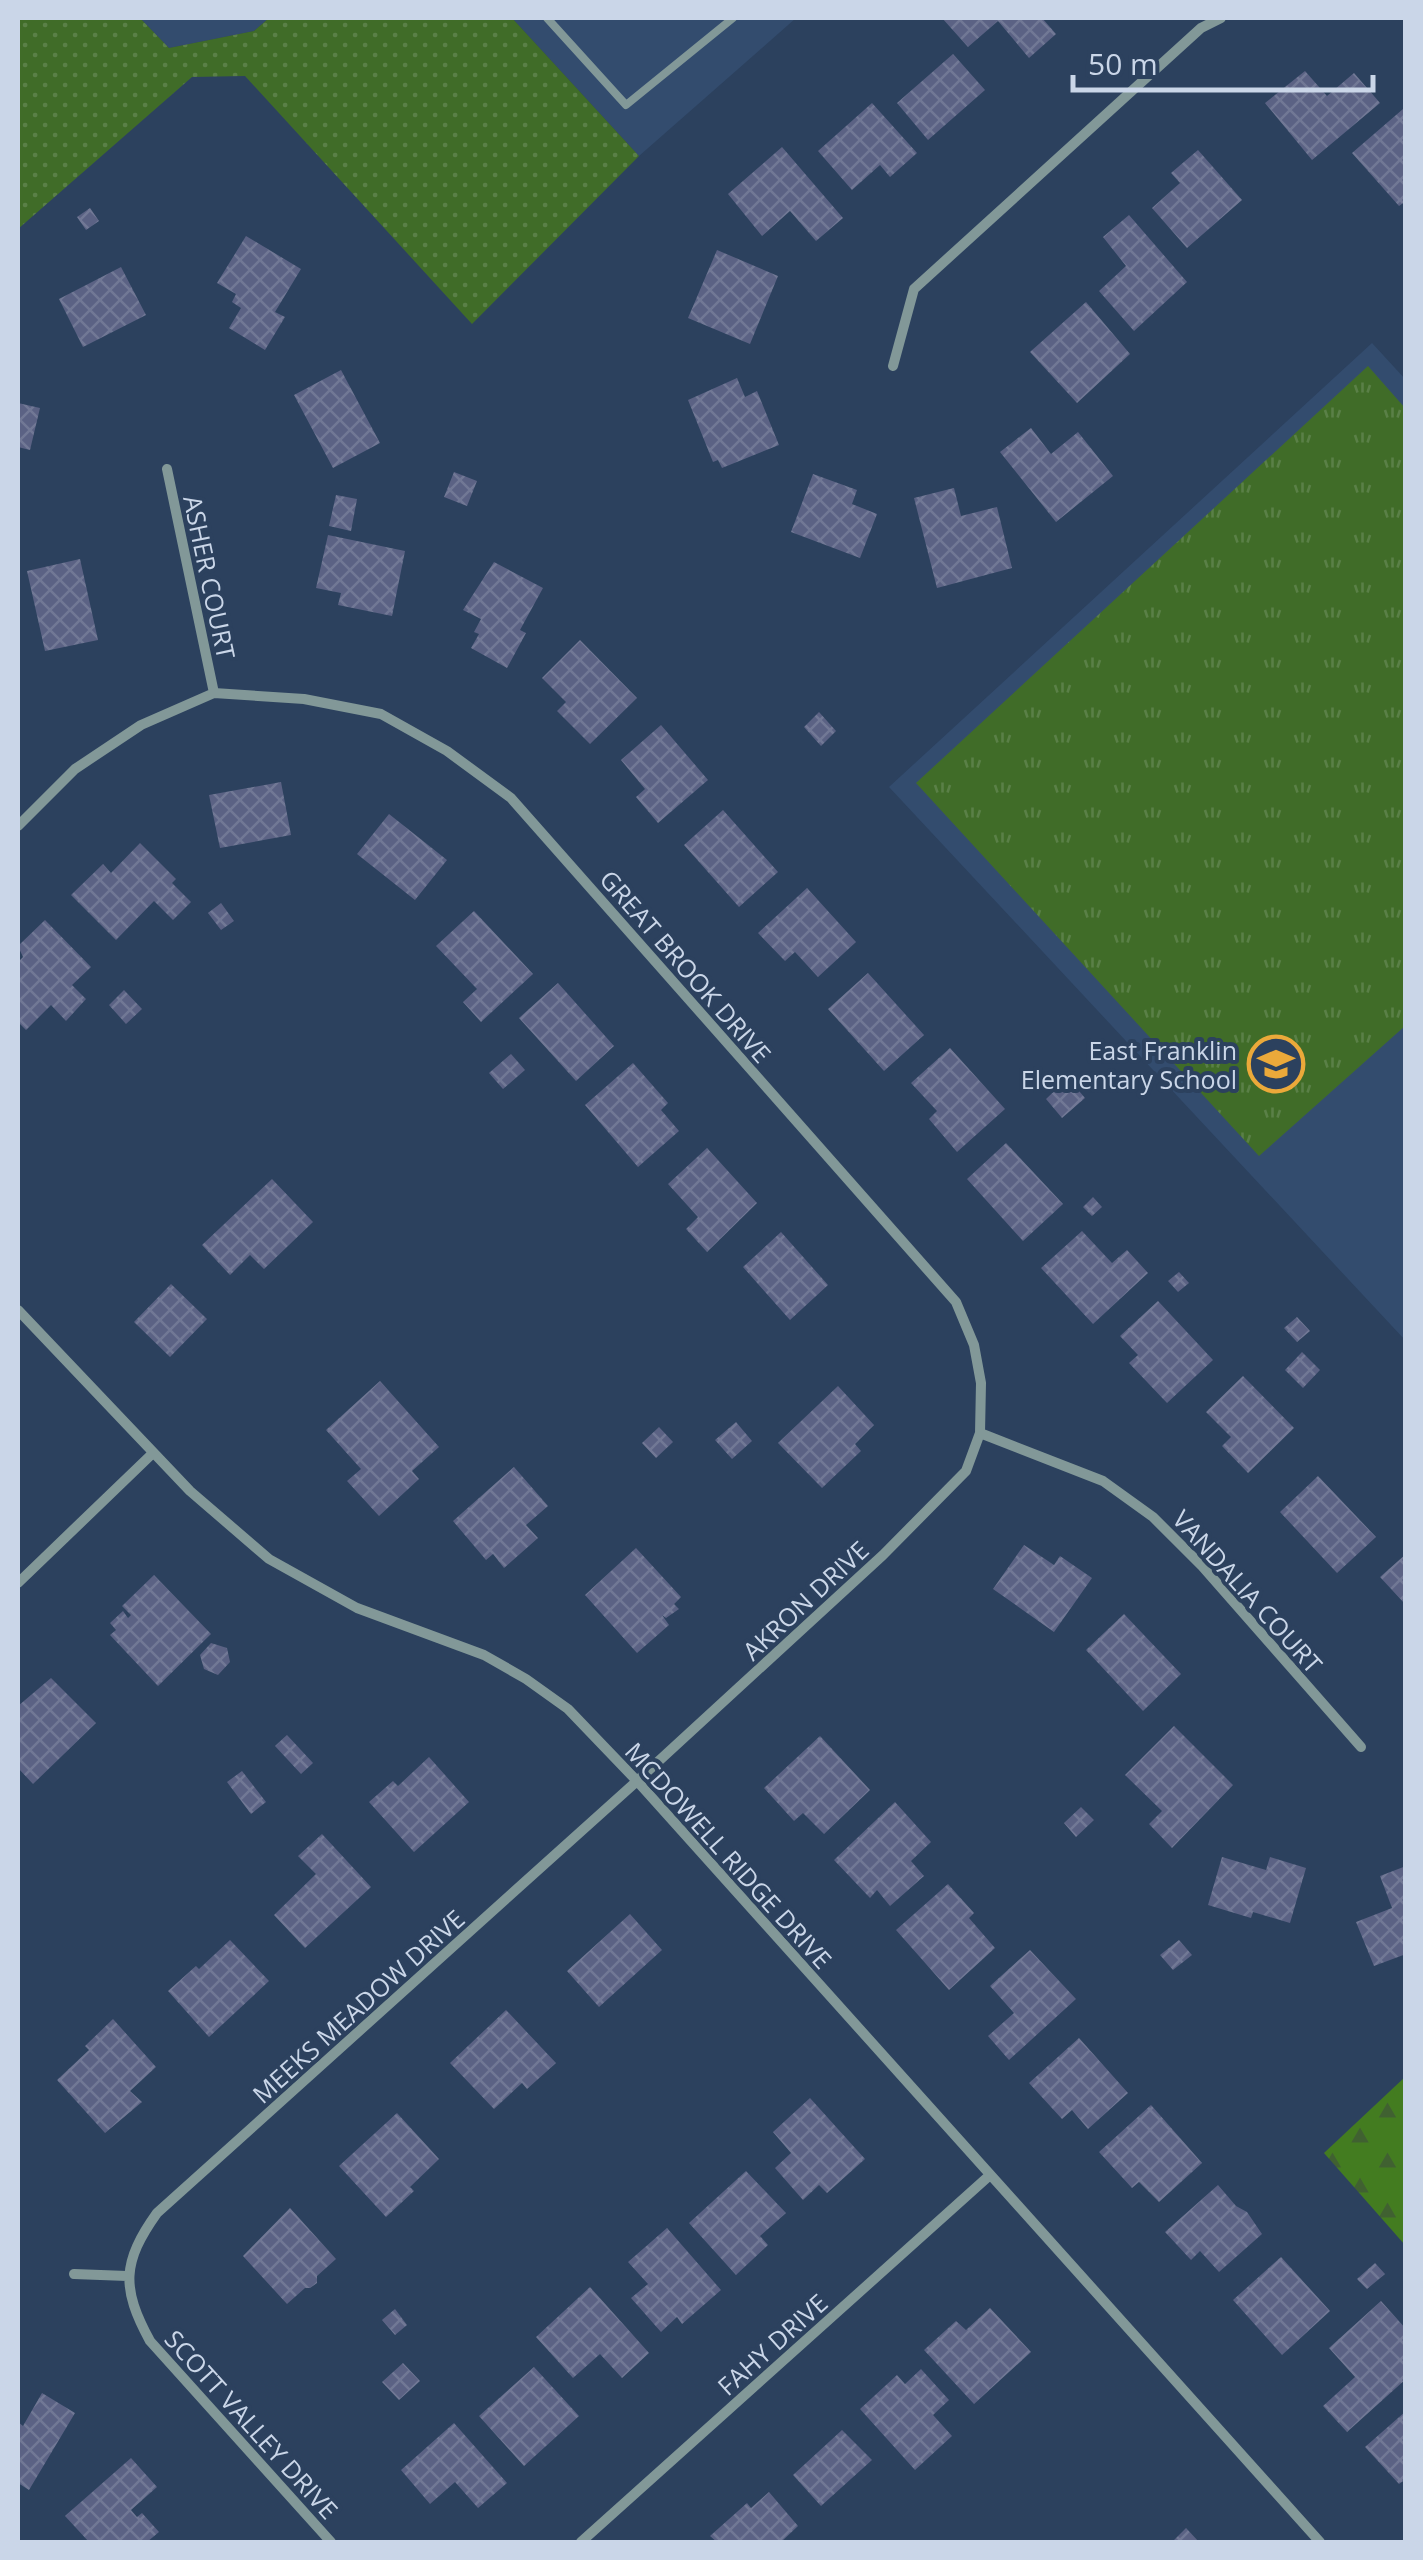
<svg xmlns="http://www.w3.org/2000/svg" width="1423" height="2560" font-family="'Open Sans',sans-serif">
<defs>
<pattern id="grass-dots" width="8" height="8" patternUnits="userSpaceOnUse" patternTransform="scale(2.5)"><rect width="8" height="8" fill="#406c28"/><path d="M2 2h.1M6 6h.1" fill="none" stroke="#5a8047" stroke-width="1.8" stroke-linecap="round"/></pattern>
<pattern id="forest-firs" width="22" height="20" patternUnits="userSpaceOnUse" patternTransform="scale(2.5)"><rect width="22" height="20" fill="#437c20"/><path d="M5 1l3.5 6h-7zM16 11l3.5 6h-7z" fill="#406131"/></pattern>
<pattern id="park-tufts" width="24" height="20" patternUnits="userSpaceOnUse" patternTransform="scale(2.5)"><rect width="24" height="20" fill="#406c28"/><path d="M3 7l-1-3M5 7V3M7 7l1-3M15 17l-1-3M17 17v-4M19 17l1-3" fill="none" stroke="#5a8047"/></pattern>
<pattern id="building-cross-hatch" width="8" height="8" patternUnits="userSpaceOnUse" patternTransform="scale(2.5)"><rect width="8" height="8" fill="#5b6284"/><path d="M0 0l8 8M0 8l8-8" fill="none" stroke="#717895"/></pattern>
</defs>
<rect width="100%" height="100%" fill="#2c415e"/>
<path fill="#334c6e" d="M140,18H269L254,31L169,48Z
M512,18H796L639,156Z
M1372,343L1406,380L1405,1340L889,787Z"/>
<path fill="url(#grass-dots)" d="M18,18H140L169,48L254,31L269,18H512L639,156L472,324L245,76L192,77L18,229Z"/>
<path fill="url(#forest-firs)" d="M1405,2077V2245L1324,2153Z"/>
<path fill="url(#park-tufts)" d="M1368,366L1405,408V1026L1259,1156L916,783Z"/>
<path fill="url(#building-cross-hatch)" d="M942,18H1042L1056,34L1029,58L998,21L968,47Z
M953,54L985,90L928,140L897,103Z
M1305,71L1327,96L1354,73L1380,103L1312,160L1265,103Z
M872,103L917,153L890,177L880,165L852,190L818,151Z
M1403,109L1406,201L1399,206L1352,153Z
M782,147L843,218L816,241L790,211L762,236L728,194Z
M1198,150L1242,200L1187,248L1152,208L1180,183L1171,173Z
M90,208L99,221L86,230L77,217Z
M1129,215L1187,282L1134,331L1099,291L1126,266L1103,237Z
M246,236L301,269L275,312L285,317L265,350L229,328L241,308L232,302L236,294L217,283Z
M717,250L778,276L750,344L688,318Z
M121,267L146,315L83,347L59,299Z
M1086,302L1130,354L1077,403L1030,352Z
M341,370L380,443L333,468L294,395Z
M737,378L745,397L757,391L779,445L722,468L718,460L713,462L688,400Z
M18,403L40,408L30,450L18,447Z
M1031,428L1051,454L1078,432L1113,476L1056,522L1000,452Z
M454,472L477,481L467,506L444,497Z
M813,474L857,490L852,504L877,514L860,558L791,532Z
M954,488L961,516L997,507L1012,568L937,588L914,498Z
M336,495L357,499L351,531L329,526Z
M328,535L405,551L392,616L338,605L341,593L316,588Z
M80,559L98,640L45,651L27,571Z
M494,562L543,588L520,630L526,633L507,668L471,648L479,634L474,632L481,619L463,610Z
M580,640L637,698L590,744L557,711L566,702L542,678Z
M819,712L836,731L821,746L804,727Z
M661,725L708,780L658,823L636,797L645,789L621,760Z
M281,782L291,835L220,848L209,795Z
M723,810L778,872L739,907L684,845Z
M389,814L447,860L415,900L357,854Z
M140,843L176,879L172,883L191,902L173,920L154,901L116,940L71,895L103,864L111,873Z
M807,888L856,942L818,977L795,952L785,961L758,933Z
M221,903L234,921L221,930L208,913Z
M474,911L533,974L481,1022L463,1002L477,989L436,946Z
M45,920L91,967L72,985L86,999L66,1021L51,1005L26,1030L18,1022V962L23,957L18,946Z
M868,973L924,1035L884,1071L828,1009Z
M558,983L614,1046L576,1081L519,1018Z
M124,990L142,1009L126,1024L109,1005Z
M950,1048L1005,1109L957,1152L929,1119L937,1111L911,1083Z
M511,1054L525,1070L503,1089L489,1073Z
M633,1063L668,1103L661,1110L679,1131L638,1167L585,1105Z
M1068,1078L1085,1098L1062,1118L1046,1099Z
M1006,1143L1063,1204L1023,1241L967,1179Z
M707,1148L757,1203L707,1252L686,1229L698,1217L668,1184Z
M272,1179L313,1222L264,1269L250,1255L230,1275L202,1245Z
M1093,1197L1102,1207L1092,1216L1083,1207Z
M1082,1231L1112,1263L1127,1250L1148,1273L1093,1324L1041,1268Z
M781,1232L828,1285L790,1320L743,1267Z
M1179,1272L1189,1283L1178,1292L1168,1281Z
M171,1284L207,1319L170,1357L134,1322Z
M1158,1301L1213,1360L1167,1403L1129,1363L1138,1355L1120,1336Z
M1297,1317L1310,1331L1297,1342L1284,1328Z
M1302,1352L1320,1370L1303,1388L1285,1370Z
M1243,1376L1294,1428L1248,1473L1222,1446L1231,1437L1206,1412Z
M380,1381L439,1447L412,1471L419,1479L379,1516L347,1481L361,1469L326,1430Z
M838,1386L874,1425L855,1444L861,1451L822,1488L778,1443Z
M736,1422L752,1441L732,1459L715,1440Z
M659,1427L673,1442L656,1458L642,1443Z
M514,1467L548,1506L526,1525L538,1538L504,1568L493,1554L486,1560L453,1521Z
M1318,1476L1376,1537L1337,1573L1280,1512Z
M1024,1545L1054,1565L1060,1556L1092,1578L1054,1632L993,1589Z
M636,1548L681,1597L674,1604L679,1609L666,1618L662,1615L669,1625L637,1653L585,1595Z
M1406,1554V1605L1380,1577Z
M154,1575L211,1634L158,1686L110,1635L116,1630L110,1623L123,1611L128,1618L131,1615L122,1606Z
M1124,1614L1181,1674L1143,1711L1086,1650Z
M211,1643L227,1648L230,1662L218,1675L204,1669L200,1655Z
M51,1678L96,1723L33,1784L18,1768V1706Z
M1174,1726L1233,1785L1172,1848L1149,1824L1162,1811L1125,1775Z
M287,1735L313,1763L301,1774L275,1746Z
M820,1736L870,1790L824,1834L803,1813L794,1821L764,1788Z
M429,1757L469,1802L414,1852L369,1802L393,1781L398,1786Z
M242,1771L266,1802L251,1814L227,1782Z
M895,1802L931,1842L911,1861L924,1876L890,1906L877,1890L870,1898L834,1860Z
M1081,1807L1094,1820L1076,1837L1064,1823Z
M322,1834L371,1887L305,1948L274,1915L316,1874L298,1856Z
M1222,1857L1266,1870L1270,1857L1306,1868L1290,1923L1253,1912L1251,1918L1208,1905Z
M1406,1866V1954L1374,1966L1356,1922L1392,1908L1380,1876Z
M948,1884L974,1913L969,1918L995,1948L949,1990L896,1930Z
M630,1914L662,1950L599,2007L567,1971Z
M230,1940L269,1981L209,2037L168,1991L196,1966L199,1969Z
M1179,1940L1192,1955L1173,1970L1160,1955Z
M1030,1950L1076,1999L1009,2060L988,2036L1014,2013L990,1986Z
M506,2010L556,2063L527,2089L522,2083L494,2109L450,2063Z
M113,2019L156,2067L130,2091L142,2102L105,2133L57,2080L89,2050L85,2046Z
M1079,2038L1128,2093L1088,2129L1072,2110L1062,2119L1029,2083Z
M810,2098L865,2159L827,2193L819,2185L803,2200L775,2168L791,2153L773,2132Z
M1151,2105L1202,2163L1159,2202L1139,2182L1132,2188L1099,2152Z
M397,2113L439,2159L410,2187L414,2191L386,2217L339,2166Z
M746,2171L786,2213L760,2236L768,2245L736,2275L689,2223Z
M1218,2185L1236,2206L1247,2212L1262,2234L1219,2272L1200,2251L1191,2260L1165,2232Z
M290,2208L336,2259L317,2276V2283L310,2288H305L287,2304L243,2256Z
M667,2228L721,2290L682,2324L677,2317L661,2332L631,2298L648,2284L628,2262Z
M1281,2257L1330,2311L1282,2355L1233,2300Z
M1375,2263L1385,2274L1367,2289L1357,2279Z
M590,2287L649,2353L622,2378L600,2354L573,2378L536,2337Z
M1381,2301L1406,2329V2379L1347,2432L1323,2406L1355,2377L1329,2348Z
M990,2308L1031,2352L974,2404L924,2350L956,2321L966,2330Z
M395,2309L407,2325L395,2335L382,2320Z
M403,2363L420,2381L399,2400L382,2382Z
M534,2367L579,2416L524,2466L479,2416Z
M921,2369L949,2400L933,2415L952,2436L915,2470L860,2409L897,2375L905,2384Z
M42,2393L75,2413L29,2490L18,2483V2422L23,2426Z
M1406,2411V2479L1399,2484L1365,2447Z
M454,2423L507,2483L478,2508L455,2482L430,2504L401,2470Z
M842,2430L872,2460L821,2506L793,2475Z
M131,2458L157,2487L131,2510L137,2517L142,2513L159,2532L147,2542H89L65,2516Z
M769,2492L798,2526L781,2542H717L710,2536L747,2503L751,2508Z
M1186,2528L1199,2542H1172Z"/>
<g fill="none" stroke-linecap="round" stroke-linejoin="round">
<path stroke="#829898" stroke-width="8" d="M547,18L626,105L733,18"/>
<path stroke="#829898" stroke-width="10" d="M893,366L914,289L1201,28L1221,18
M167,469L214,693
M18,826L75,769L141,725L214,693L304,699L381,714L447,751L511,798L956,1302L974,1345L981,1383L980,1433L966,1471L883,1555L637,1781L157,2213C122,2262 121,2288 150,2341L331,2542
M18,1310L190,1491L269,1559L357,1608L484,1655L526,1679L568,1709L637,1781L1320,2542
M980,1433L1103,1481L1153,1517L1202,1566L1361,1747
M18,1583L153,1453
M74,2274L127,2276
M581,2542L990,2175"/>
</g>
<defs>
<g id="school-ring" transform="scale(2.875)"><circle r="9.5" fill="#2c415e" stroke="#eba93a" stroke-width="1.5"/><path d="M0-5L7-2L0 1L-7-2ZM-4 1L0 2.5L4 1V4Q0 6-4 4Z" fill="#eba93a"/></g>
</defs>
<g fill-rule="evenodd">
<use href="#school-ring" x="1276" y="1064"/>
</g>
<g text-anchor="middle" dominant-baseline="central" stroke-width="8" stroke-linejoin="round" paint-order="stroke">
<g font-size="25" fill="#cad6e8" stroke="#2c415e">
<text transform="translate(210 577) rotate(78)">ASHER COURT</text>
<text transform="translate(686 966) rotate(49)">GREAT BROOK DRIVE</text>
<text transform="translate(1248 1591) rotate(48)">VANDALIA COURT</text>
<text transform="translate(805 1600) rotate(-43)">AKRON DRIVE</text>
<text transform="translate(729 1855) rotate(48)">MCDOWELL RIDGE DRIVE</text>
<text transform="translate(358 2006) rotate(-42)">MEEKS MEADOW DRIVE</text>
<text transform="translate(772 2344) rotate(-42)">FAHY DRIVE</text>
<text transform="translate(252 2424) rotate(48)">SCOTT VALLEY DRIVE</text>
</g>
<g font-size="25" fill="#cad6e8" stroke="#2c415e" text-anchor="end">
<text x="1237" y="1050">East Franklin<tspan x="1237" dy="29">Elementary School</tspan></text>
</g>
</g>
<rect width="1423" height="2560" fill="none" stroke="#cad6e8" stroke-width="40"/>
<path d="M1073 75v15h300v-15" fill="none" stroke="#cad6e8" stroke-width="5"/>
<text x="1088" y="75" font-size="30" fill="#cad6e8" stroke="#2c415e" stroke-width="8" paint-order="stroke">50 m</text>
</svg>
